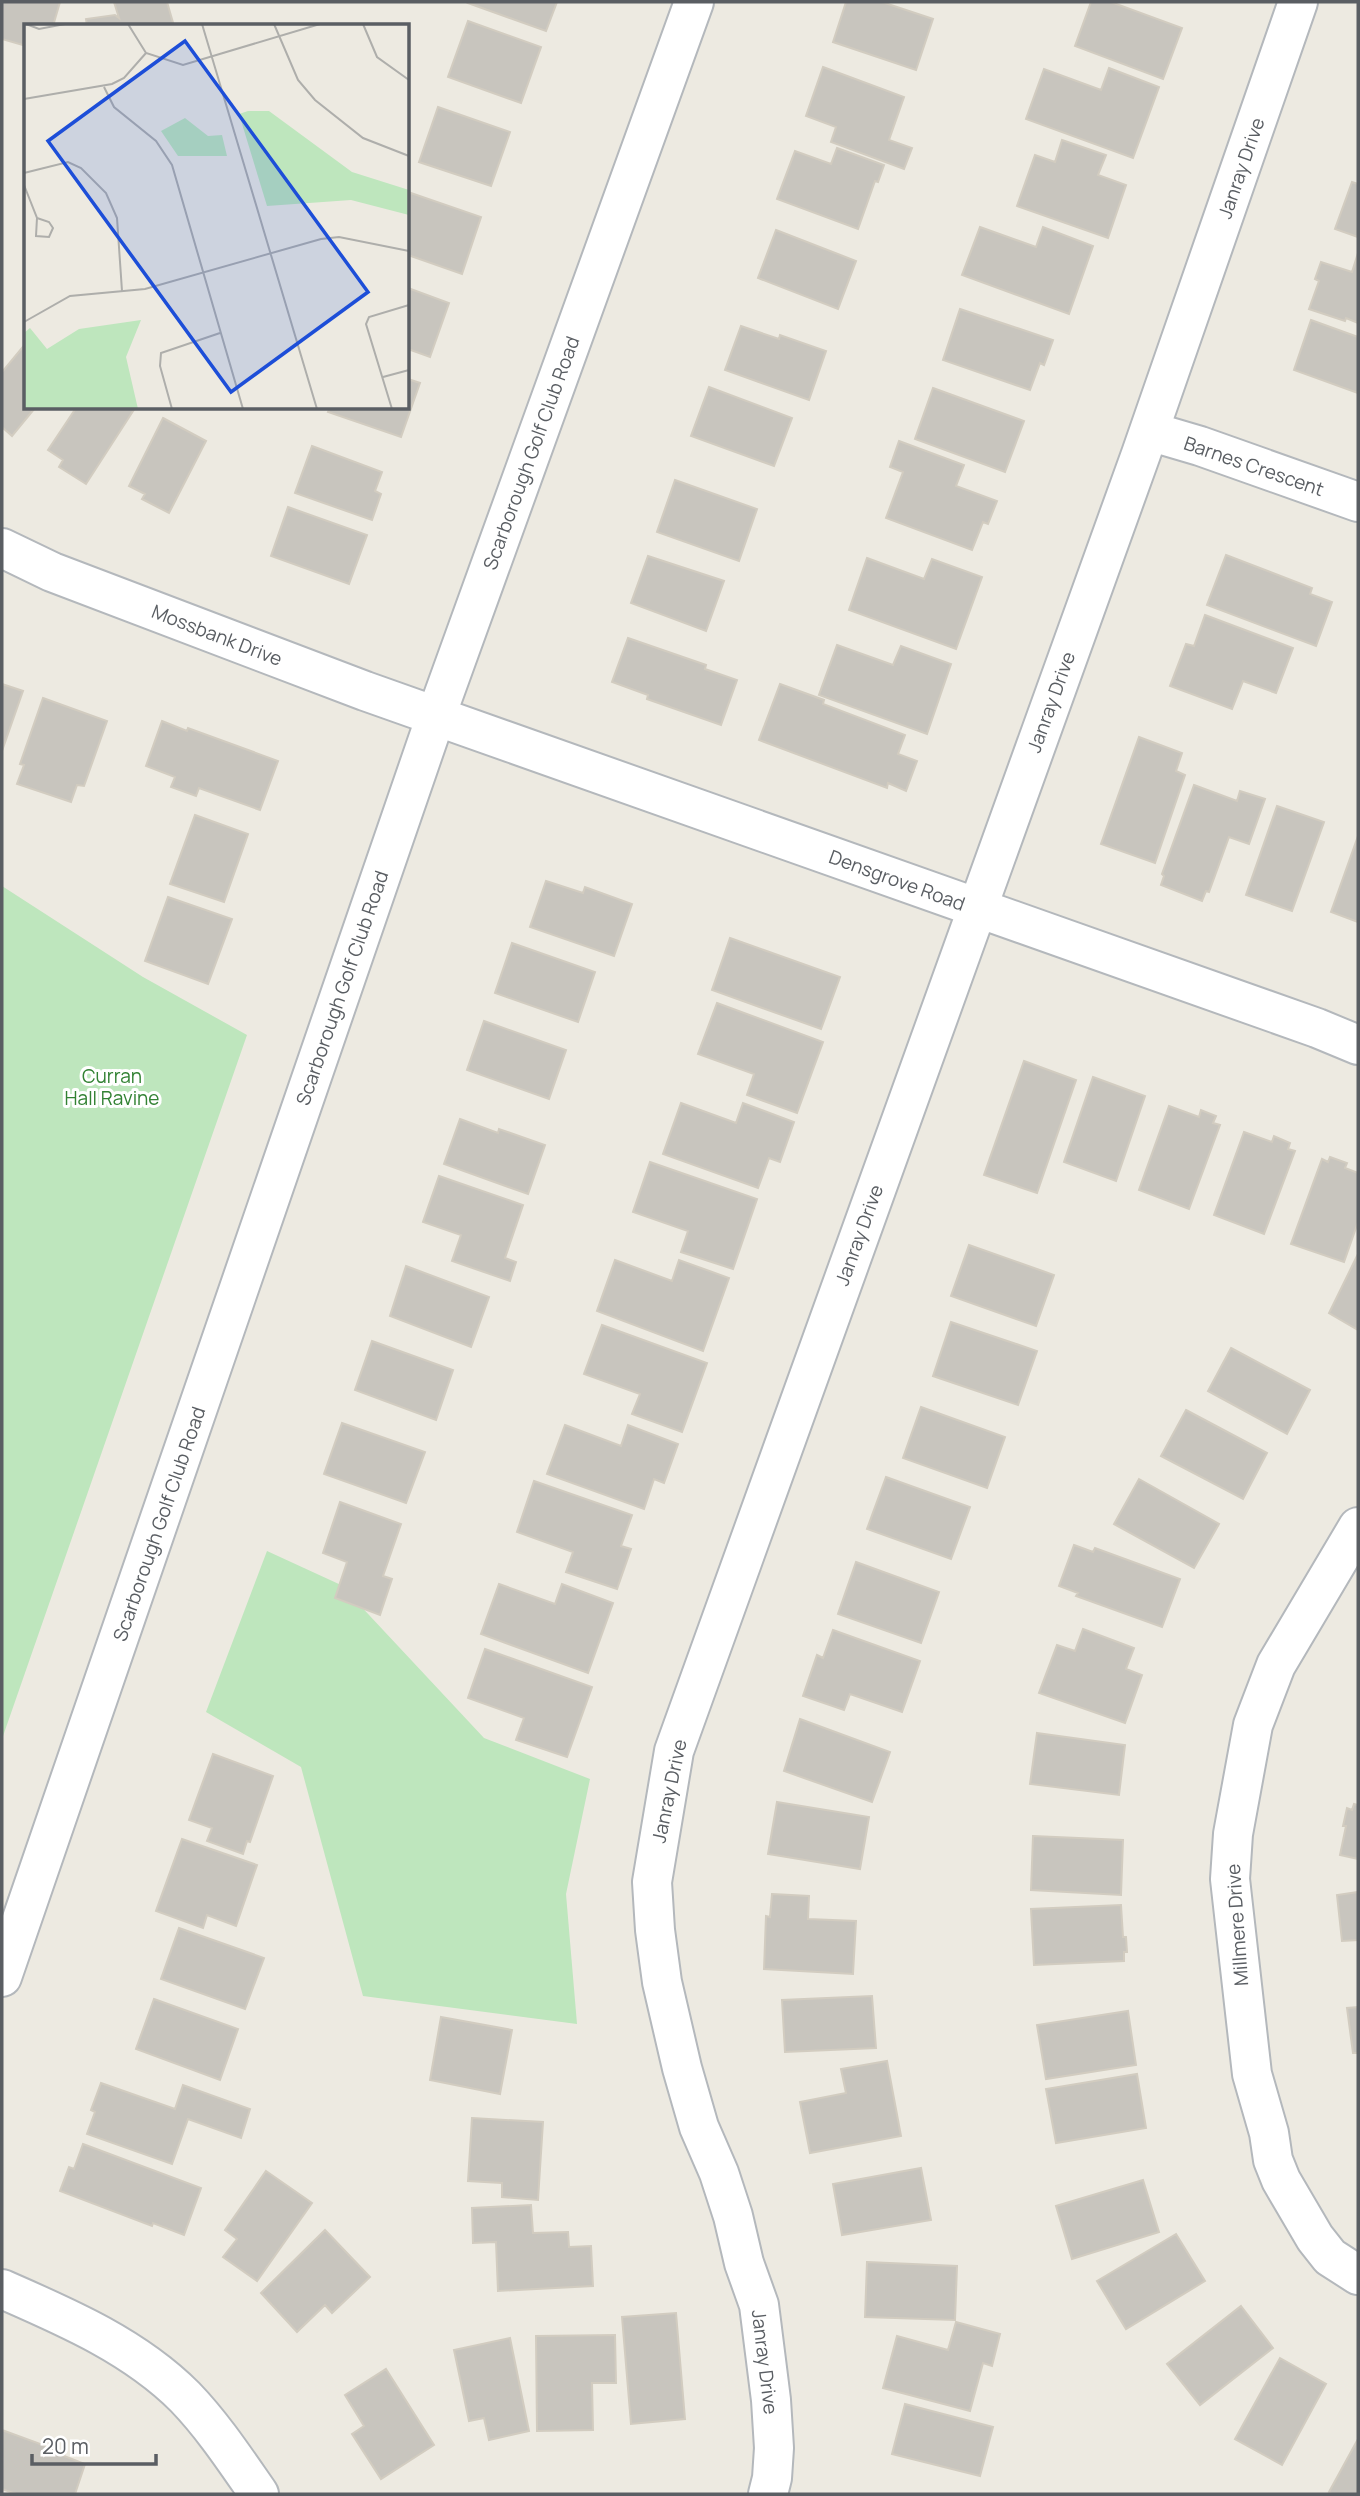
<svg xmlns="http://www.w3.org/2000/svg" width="1360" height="2496" font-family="Manrope,sans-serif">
<rect width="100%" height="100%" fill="#edeae1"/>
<path fill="#bee6bd" d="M2,886L143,977L247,1035L2,1739Z
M267,1551L341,1585L484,1738L590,1779L566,1894L577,2024L363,1996L301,1767L206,1712Z"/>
<path fill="#c8c5be" stroke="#d2ccc0" stroke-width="2" d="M2,2H60L53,26H26V46L2,39Z
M114,2H167L174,26H87L86,19L115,15L119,18Z
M469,2H557L546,31L468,3Z
M846,2H882L933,19L916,70L833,42Z
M1091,2H1111L1182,28L1163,79L1075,46Z
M468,21L541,47L521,103L448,77Z
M823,67L904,97L889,140L912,148L904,169L831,142L836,127L806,116Z
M1109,68L1159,87L1133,158L1026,119L1044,69L1101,90Z
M438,107L510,132L491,186L419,162Z
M1062,140L1106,155L1098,175L1126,185L1108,238L1017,206L1035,155L1055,162Z
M837,148L884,165L878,182L875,181L858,229L777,199L795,151L831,164Z
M1352,182L1358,184V237L1335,229Z
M408,192L481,217L462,274L408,255Z
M980,227L1036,247L1043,227L1093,246L1069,314L962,275Z
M776,230L856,261L838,309L758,278Z
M1358,253V323L1346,318L1345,321L1309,309L1319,281L1315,279L1321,262L1352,272Z
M408,288L449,303L430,357L408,349Z
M960,309L1053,340L1044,365L1040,363L1030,390L943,360Z
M1311,320L1358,337V393L1294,370Z
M741,326L779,339L780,335L826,351L809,400L725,370Z
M26,343V408H35L12,436L2,427V372Z
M408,379L420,383L401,437L328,412L330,408H408Z
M709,387L792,418L774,466L691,436Z
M933,388L1024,421L1005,472L915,439Z
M76,408H135L86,484L59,467L63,460L48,450Z
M163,418L206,441L169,513L142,499L145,494L129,486Z
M899,441L964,465L956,486L997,501L988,524L983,522L972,550L886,518L903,472L890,467Z
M312,446L382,472L375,491L381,494L372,520L295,493Z
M675,480L757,509L739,561L657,532Z
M288,507L367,535L349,584L271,556Z
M1226,555L1312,588L1310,594L1332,602L1316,646L1207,605Z
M648,556L724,581L706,631L631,603Z
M867,558L924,579L932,559L982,577L956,649L849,610Z
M1205,615L1293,648L1276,693L1243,681L1232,709L1170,686L1186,644L1194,646Z
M628,638L706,665L705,669L737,680L721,725L647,699L648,695L612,682Z
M837,645L893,665L901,646L951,664L927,734L819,695Z
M2,684L23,691L2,751Z
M780,684L824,700L823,704L905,735L898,754L917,761L906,791L888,783L887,788L759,740Z
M43,698L107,721L84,786L77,785L71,802L17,784L24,765L20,764Z
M162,721L187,731L188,728L278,761L260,810L199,788L196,796L171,787L175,777L146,766Z
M1139,737L1182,753L1176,771L1185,775L1155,863L1101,844Z
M1194,785L1237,801L1240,791L1265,799L1249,844L1229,837L1209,892L1206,891L1202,901L1161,885L1164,876L1162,874Z
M1277,806L1324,822L1292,911L1246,895Z
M195,815L248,834L224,902L170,884Z
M1358,836V922L1331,912Z
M546,881L583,893L585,887L632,904L614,956L530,927Z
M168,897L232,919L208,984L145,961Z
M730,938L840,977L821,1029L712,990Z
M512,943L595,972L578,1022L495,993Z
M717,1003L823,1042L797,1113L747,1095L754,1074L698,1054Z
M484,1021L566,1050L549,1099L467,1070Z
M1024,1061L1076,1080L1037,1193L984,1175Z
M1093,1077L1145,1096L1116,1181L1064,1162Z
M681,1103L736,1123L743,1103L794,1122L780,1162L769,1158L758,1188L663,1154Z
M1169,1106L1199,1117L1201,1110L1216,1116L1213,1123L1220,1125L1189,1209L1139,1190Z
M460,1119L498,1133L499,1129L545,1145L528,1194L444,1164Z
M1244,1132L1272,1142L1274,1136L1290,1143L1288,1149L1295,1151L1264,1234L1214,1215Z
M1330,1157L1347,1163L1345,1168L1358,1173V1222L1344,1262L1291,1244L1322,1159L1328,1162Z
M650,1162L757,1199L733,1269L681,1252L688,1231L633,1212Z
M439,1176L523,1205L505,1258L516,1262L510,1281L452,1261L461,1235L423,1222Z
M969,1245L1054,1275L1036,1326L951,1296Z
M1358,1254V1330L1329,1313Z
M615,1260L672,1281L679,1260L729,1278L703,1351L597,1311Z
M406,1266L489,1297L471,1347L390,1316Z
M951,1322L1037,1351L1018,1405L933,1376Z
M602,1325L707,1363L682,1432L632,1414L640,1394L584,1374Z
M372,1341L453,1370L436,1420L355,1390Z
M1231,1348L1310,1390L1287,1434L1208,1391Z
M921,1407L1005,1437L987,1488L903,1458Z
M1186,1410L1267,1453L1243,1499L1161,1456Z
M342,1423L425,1452L406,1503L324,1474Z
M565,1425L621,1446L628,1425L678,1444L664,1483L654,1479L644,1509L547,1474Z
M886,1477L970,1507L951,1559L867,1529Z
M1139,1479L1219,1524L1194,1568L1114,1524Z
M534,1481L632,1515L621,1546L631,1549L617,1589L566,1572L573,1552L517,1532Z
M340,1502L401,1524L383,1576L392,1579L380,1615L335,1598L347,1562L323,1553Z
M1074,1545L1093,1552L1095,1548L1180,1579L1162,1627L1076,1596L1078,1593L1059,1586Z
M856,1562L939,1592L921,1643L838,1614Z
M499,1584L555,1604L562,1584L613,1603L588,1673L481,1634Z
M1083,1629L1134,1648L1126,1669L1142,1675L1125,1723L1039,1693L1057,1645L1075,1651Z
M833,1630L920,1661L902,1712L850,1694L844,1710L803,1696L817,1655L823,1658Z
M485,1649L592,1687L567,1757L516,1740L524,1718L468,1698Z
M800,1719L890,1752L872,1802L784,1771Z
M1037,1733L1125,1745L1119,1795L1030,1784Z
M213,1754L273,1776L250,1842L247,1841L243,1854L207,1841L212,1828L189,1820Z
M777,1802L869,1817L860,1869L768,1854Z
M1354,1804L1358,1805V1859L1340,1855L1346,1826H1343L1347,1808L1352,1810Z
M1033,1836L1123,1840L1121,1895L1031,1890Z
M182,1839L257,1865L236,1926L207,1915L203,1928L156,1911Z
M1358,1892V1940L1342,1941L1337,1895Z
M772,1894L809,1896L808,1919L856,1921L853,1974L764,1969L766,1916L770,1917Z
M1121,1905L1123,1937H1126L1127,1952H1124V1961L1034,1965L1031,1909Z
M179,1928L264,1958L245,2009L161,1979Z
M872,1996L876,2048L785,2052L782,2000Z
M154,1999L238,2029L220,2080L136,2049Z
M1358,2007V2053H1353L1347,2008Z
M1128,2011L1136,2065L1046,2079L1037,2025Z
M441,2017L512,2030L500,2094L430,2080Z
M887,2061L901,2136L810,2153L800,2102L846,2093L841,2069Z
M1137,2074L1146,2128L1056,2143L1046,2089Z
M101,2083L175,2109L183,2085L250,2109L241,2138L188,2119L172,2164L87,2134L95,2112L91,2110Z
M472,2118L543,2122L538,2200L502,2197V2183L468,2181Z
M83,2144L201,2188L184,2235L153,2223L152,2226L60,2191L69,2167L74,2169Z
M921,2168L931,2220L842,2235L833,2184Z
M266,2171L312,2203L257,2281L223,2257L237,2239L225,2230Z
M1143,2180L1159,2232L1072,2259L1056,2206Z
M531,2205L533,2233L568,2232L569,2247L591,2246L593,2286L498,2291L496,2242L473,2243L472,2208Z
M325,2230L370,2277L332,2313L325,2305L297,2332L261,2293Z
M1176,2234L1205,2281L1126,2329L1097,2281Z
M867,2262L957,2266L955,2320L865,2317Z
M1241,2306L1273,2348L1200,2405L1167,2364Z
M676,2313L685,2419L631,2424L622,2317Z
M956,2322L1000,2334L992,2366L983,2363L970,2411L883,2388L897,2336L948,2350Z
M615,2335L616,2383H592L593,2430L537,2431L536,2336Z
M510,2338L529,2431L489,2440L484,2418L469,2421L454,2350Z
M1280,2358L1326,2384L1282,2465L1235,2439Z
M386,2369L434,2445L381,2479L352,2434L364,2426L345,2395Z
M905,2404L993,2427L980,2476L892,2454Z
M2,2430L65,2453L64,2456L85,2464L75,2494H16L2,2489Z
M1358,2439V2494H1332L1329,2492Z"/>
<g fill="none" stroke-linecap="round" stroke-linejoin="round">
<g stroke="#b4b8bc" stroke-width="42">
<path id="minor" d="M1149,431L1200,446L1358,502
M2,548L52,572L365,691L1317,1028L1358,1045
M1358,1527L1276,1665L1253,1725L1233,1834L1230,1879L1252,2074L1269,2133L1273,2160L1281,2180L1315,2238L1330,2257L1358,2275
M2,1977L436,716L694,2
M2,2289C66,2317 134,2346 185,2397C213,2426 236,2461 259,2494
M768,2494L772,2478L774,2448L771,2400L759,2305L744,2263L733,2216L719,2173L699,2127L682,2068L662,1982L655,1930L652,1882L674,1751L1141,454L1298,2"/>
</g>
<use href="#minor" stroke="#fff" stroke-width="38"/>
</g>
<g text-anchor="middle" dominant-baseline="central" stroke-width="6" stroke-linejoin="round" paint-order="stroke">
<g font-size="19" fill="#5a5e63" stroke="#fff">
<text transform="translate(1241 168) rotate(-71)">Janray Drive</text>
<text transform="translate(531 453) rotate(-70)">Scarborough Golf Club Road</text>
<text transform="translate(1254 466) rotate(19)">Barnes Crescent</text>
<text transform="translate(217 635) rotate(21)">Mossbank Drive</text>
<text transform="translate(1051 702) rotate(-70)">Janray Drive</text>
<text transform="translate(897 880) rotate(20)">Densgrove Road</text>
<text transform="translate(342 988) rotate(-71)">Scarborough Golf Club Road</text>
<text transform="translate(859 1235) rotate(-70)">Janray Drive</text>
<text transform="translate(159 1524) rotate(-71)">Scarborough Golf Club Road</text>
<text transform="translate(669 1791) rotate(-78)">Janray Drive</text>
<text transform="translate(1237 1925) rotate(-94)">Millmere Drive</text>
<text transform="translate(765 2362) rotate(83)">Janray Drive</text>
</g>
<g font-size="19" fill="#328233" stroke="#fff">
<text x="112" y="1076">Curran<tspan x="112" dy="22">Hall Ravine</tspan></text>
</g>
</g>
<g transform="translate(24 24)">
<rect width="385" height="385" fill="#edeae1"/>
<path d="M224,87H245L328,148L385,166V191L327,176L243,182L215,90ZM161,94L184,112L198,111L203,132H154L137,107ZM117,296L102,333L114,385H0V309L6,304L23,325L55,305Z" fill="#bee6bd"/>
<path fill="none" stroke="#aeaeab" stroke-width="2" d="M2,0L15,5L41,0M104,0L122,29L159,41L296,0M178,0L293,385M250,0L274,56L291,76L339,114L385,132M339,0L353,33L385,56M80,63L90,83L132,117L148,141L219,385M0,75L88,60L100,54L122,29M0,149L44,138L57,144L82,169L93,194L98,267M0,161L13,194L12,212L25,213L29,204L25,198L13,194M0,298L46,272L121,265L297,215L315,213L385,227M359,353L385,346M148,385L136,342L137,329L196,309M368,385L342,300L345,293L385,281"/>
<path fill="#1d4ed8" fill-opacity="0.15" stroke="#1d4ed8" stroke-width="3.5" d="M161,17L344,268L207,368L24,117Z"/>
<rect width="385" height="385" fill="none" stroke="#5a5e63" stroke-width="3.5"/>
</g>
<rect width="1360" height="2496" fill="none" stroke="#5a5e63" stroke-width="7"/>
<path d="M32 2454v10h124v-10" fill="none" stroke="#5a5e63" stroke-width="3.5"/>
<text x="42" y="2454" font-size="21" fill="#5a5e63" stroke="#ffffff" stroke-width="5" paint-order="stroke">20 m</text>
</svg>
